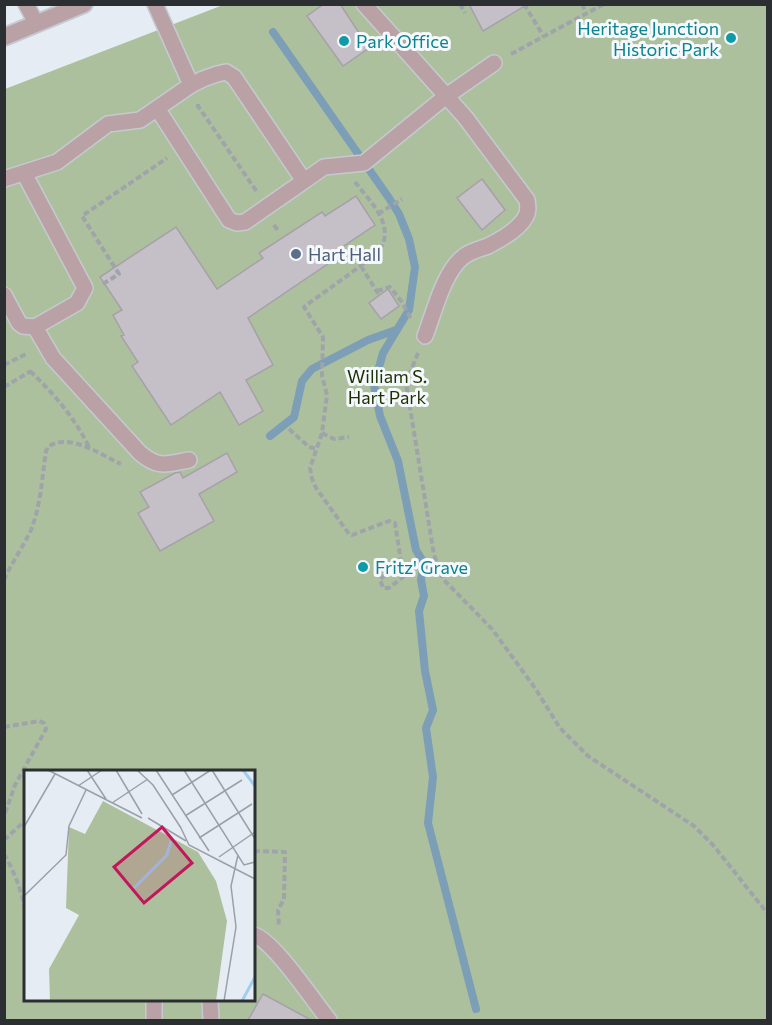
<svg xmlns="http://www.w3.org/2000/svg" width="772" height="1025" font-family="Commissioner,sans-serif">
<rect width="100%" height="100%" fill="#e6ecf4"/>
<path fill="#adc09d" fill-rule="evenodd" d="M223,5H767V1020H5V89ZM26,772H254V1000H26Z"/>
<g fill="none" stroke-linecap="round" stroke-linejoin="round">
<path stroke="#7c9eb6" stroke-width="8" d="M273,32L389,198L399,214L409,239L415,267L409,310L383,353L374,385L380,416L398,461L416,550L424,563L421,580L424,596L419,611L425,671L433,710L426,728L433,777L428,823L476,1009
M270,436L294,417L302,381L312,369L368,340L396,330"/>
</g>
<path fill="#c5c0c8" stroke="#a6a0a9" stroke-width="1.5" d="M324,4H340L369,48L343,66L307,16Z
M469,4H528L483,31Z
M482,179L505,210L482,230L457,198Z
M356,196L375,225L329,256L332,261L248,318L273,365L246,380L263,411L239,425L220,392L171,425L132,366L138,362L121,336L124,335L113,315L122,310L100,277L176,227L217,289L263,258L259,253L322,212L325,216Z
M388,289L399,306L381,319L369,303Z
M227,453L237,472L199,494L214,521L160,551L138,513L149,507L140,492L175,473L180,472L183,478Z
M263,994L311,1020H248Z"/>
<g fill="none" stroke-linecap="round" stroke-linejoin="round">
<g stroke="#c5cad1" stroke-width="18">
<path id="service" d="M26,4L36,23
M155,4L191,85
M364,4L465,117L527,200C528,206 529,212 525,218C518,229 500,240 488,246C480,249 470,251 463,257C443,273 434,313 425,336
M4,179L57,162L108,124L140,120L191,85L203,79L217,74L226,72L234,77L304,181L245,222L237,223L229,220L157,108
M304,181L324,167L364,163L445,97L494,63
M4,295L19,323L23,326L35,327L77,303L85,288L24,173
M35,327L53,358L140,453C159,469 166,464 189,460
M254,935C274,941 314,1002 329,1020
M210,1000L211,1020
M154,1020V1000"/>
</g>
<g stroke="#c5cad1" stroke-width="20">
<path id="tertiary" d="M4,37L84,4"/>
</g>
<path stroke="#9fa4aa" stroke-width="4" stroke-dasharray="6 3" stroke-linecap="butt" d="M460,4L465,13
M524,4L544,37
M582,4L586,14
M511,54L604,4
M198,104V106L257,192
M355,182C372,204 398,227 377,254L304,307L323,337L322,376L327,395L322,433L310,468L312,479L316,488L349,534L352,535L389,521L395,523L403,574V577L389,588H383L380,579L401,563
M378,214L402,199
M274,225L279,232
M361,266L379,295
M103,284L119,274L82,216L167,158
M377,291L390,287L402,302L411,319
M418,353L406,383L434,555L443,579L492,629L535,688L560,728L588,756L694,826L713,845L768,914
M4,365L28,353
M30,371C55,395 75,418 90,449
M4,387L31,371
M289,429L309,447L317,449
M322,433L334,439L349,437
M4,580C12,562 23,547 31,530C41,505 42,477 46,451L49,446C71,433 101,455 121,464
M4,727L39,721L44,723L46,729L15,785L4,816
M4,840L26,820
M254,851L285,852L284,899L278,910L279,927
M4,854C15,873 23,894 26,916"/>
<use href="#service" stroke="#baa1a6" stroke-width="15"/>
<use href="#tertiary" stroke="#baa1a6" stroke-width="16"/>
</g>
<g fill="#0f9aa8" stroke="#f5f9fe" stroke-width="2">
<circle cx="731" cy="38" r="6"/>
<circle cx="344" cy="41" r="6"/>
<circle cx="363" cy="567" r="6"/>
</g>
<circle fill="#5c6f8a" stroke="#f5f9fe" stroke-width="2" cx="296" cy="254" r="6"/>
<g text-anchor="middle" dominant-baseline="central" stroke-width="6" stroke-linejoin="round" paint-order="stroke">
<g font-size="18" fill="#0d838f" stroke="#f5f9fe" text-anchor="start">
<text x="719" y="28" text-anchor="end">Heritage Junction<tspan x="719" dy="21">Historic Park</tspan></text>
<text x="356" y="41">Park Office</text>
<text x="375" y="567">Fritz' Grave</text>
</g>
<g font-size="18" fill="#4e5e75" stroke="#f5f9fe" text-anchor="start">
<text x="308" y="254">Hart Hall</text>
</g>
<g font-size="18" fill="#1d3100" stroke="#f5f9fe">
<text x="387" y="376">William S.<tspan x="387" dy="21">Hart Park</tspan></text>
</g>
</g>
<g transform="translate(24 770)">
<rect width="231" height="231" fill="#e6ecf4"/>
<path d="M79,31L174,82L192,111L203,151L192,231H26L25,199L55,145L42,138L45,57L61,64Z" fill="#adc09d"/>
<path fill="none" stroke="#9fceef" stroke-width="3" d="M219,0L231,16M110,118L143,85L147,71M218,231L231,207"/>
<path fill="none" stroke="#9ca0a6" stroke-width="1.5" d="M24,0L118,48M63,0L82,29M92,0L118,44M113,0L129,15L157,58M132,0L185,81M160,0L220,95L231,92M188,0L231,69M54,16L78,0M148,25L187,0M88,33L124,9M161,46L218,10M124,48L162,71M156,56L165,75L231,109M0,57L31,4M175,68L228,34M195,87L231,62M0,126L42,85L45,56L62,20M200,231L212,157L207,116L214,85"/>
<path fill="#c2185b" fill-opacity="0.15" stroke="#c2185b" stroke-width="3" d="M138,57L168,93L120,133L90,97Z"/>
<rect width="231" height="231" fill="none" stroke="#2c2f32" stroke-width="3"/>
</g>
<rect width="772" height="1025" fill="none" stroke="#2c2f32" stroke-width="12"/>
</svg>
